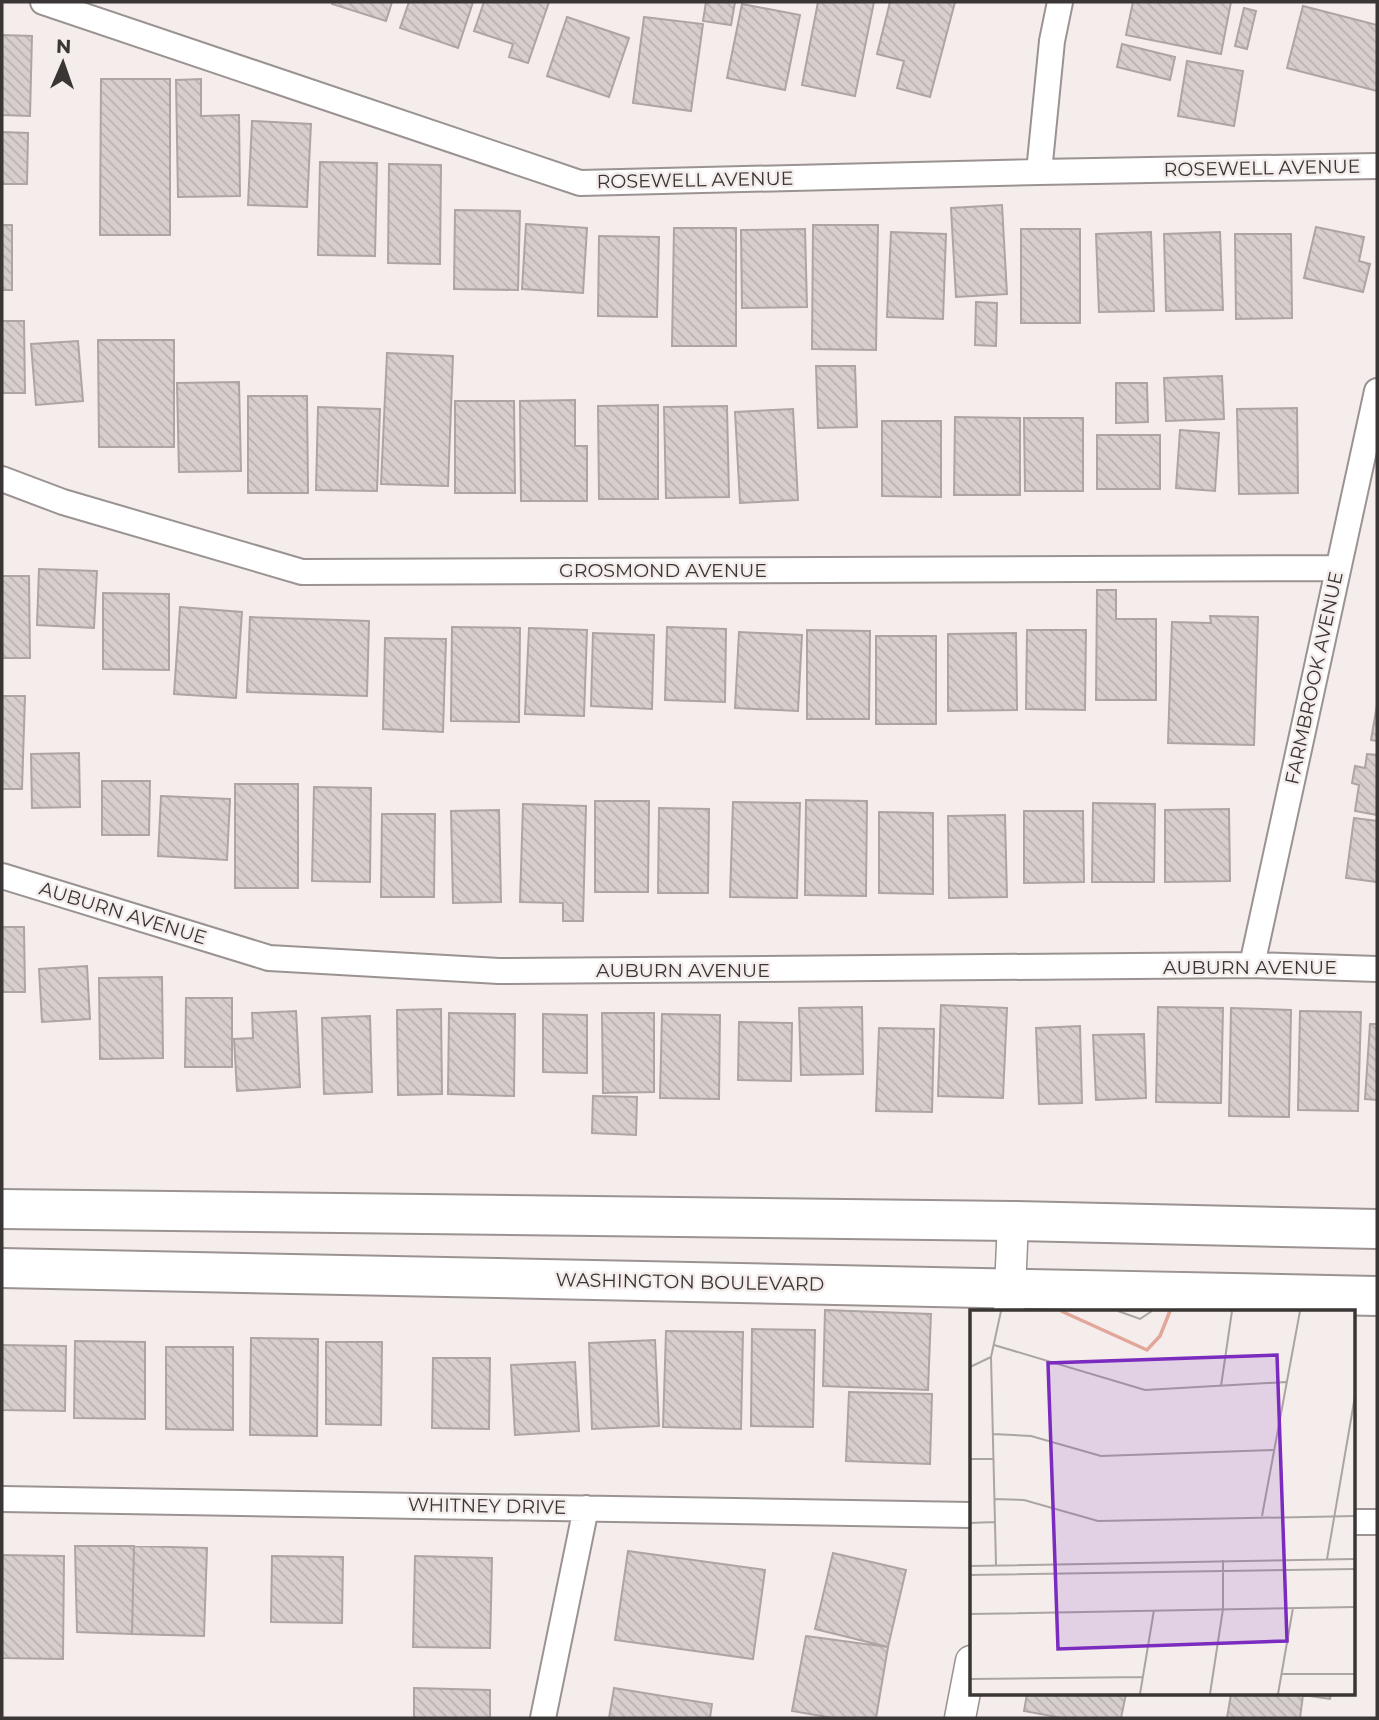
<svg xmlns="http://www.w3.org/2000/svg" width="1379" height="1720" font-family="Montserrat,sans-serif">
<defs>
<pattern id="building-back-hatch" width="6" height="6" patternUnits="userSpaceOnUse" patternTransform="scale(1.75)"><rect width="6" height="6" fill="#d7cfcd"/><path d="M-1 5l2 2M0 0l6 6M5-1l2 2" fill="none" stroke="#b9b2b1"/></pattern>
</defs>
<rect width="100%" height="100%" fill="#f5edeb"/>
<path fill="url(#building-back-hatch)" stroke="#ada5a4" stroke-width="2" d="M333,2H392L386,21L332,4Z
M409,2H473L458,48L400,28Z
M484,2H549L528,63L509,57L513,44L474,31Z
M706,2H735L731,25L703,21Z
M818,2H874L855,96L802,85Z
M890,2H955L930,97L897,88L904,61L877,54Z
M1133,2H1231L1221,54L1126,35Z
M742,4L800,15L785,90L727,78Z
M1303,6L1377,25V91L1287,68Z
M1244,8L1256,11L1247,49L1235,46Z
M567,17L629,38L609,97L547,76Z
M644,17L703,24L691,111L633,103Z
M2,35L32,36L30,116L2,115Z
M1122,44L1175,57L1170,80L1117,67Z
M1187,61L1243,71L1234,126L1178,116Z
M101,79H170V235H100Z
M201,79V116L239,115L240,196L178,197L176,80Z
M252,121L311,124L307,207L248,205Z
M2,132L28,133L27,184H2Z
M320,162L377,163L375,256L318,255Z
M389,164L441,165L440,264L388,263Z
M1002,205L1007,294L956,297L951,208Z
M455,210L520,211L518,290L454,289Z
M526,224L587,228L583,293L522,289Z
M2,225H12V290H2Z
M813,225H878L876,350L812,349Z
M1316,227L1364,237L1359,261L1370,264L1363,292L1304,278Z
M674,228H736V346H672Z
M805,229L807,307L742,308L741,230Z
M1021,229H1080V323H1021Z
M891,232L946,234L943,319L887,317Z
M1151,232L1154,311L1099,312L1096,234Z
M1220,232L1223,310L1166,311L1164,234Z
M1235,234H1291L1292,318L1236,319Z
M599,236L659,237L657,317L598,316Z
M976,302L997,303L996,346L975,345Z
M2,321H24L25,393H2Z
M98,340H174V447H99Z
M78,341L83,401L36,405L31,344Z
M387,353L453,356L448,486L381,484Z
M816,366H855L857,427L818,428Z
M1222,376L1224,419L1166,421L1164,378Z
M239,382L241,471L179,472L177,383Z
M1116,383H1147L1148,422L1116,423Z
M248,396H307L308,493H248Z
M575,400V446H587V501H521L520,401Z
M455,401H514L515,493H455Z
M658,405V499H599L598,406Z
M727,406L729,497L666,498L664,407Z
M318,407L380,409L377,491L316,490Z
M1297,408L1298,493L1239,494L1237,409Z
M793,409L798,500L740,503L735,412Z
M955,417L1020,418V495H954Z
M1024,418H1083V491H1025Z
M882,421H941V497L882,496Z
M1180,430L1219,433L1215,491L1176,488Z
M1097,435H1160V489H1097Z
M39,569L97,571L94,628L37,625Z
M2,576H29L30,658H2Z
M1097,590H1116V619H1156V700H1096Z
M103,593L169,594V670L103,669Z
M180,607L242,612L236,698L174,694Z
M1210,616L1258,617L1254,745L1168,743L1172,622L1211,623Z
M250,617L369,621L367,696L247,692Z
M452,627L520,628L519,722L451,721Z
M667,627L726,629L725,702L665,700Z
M529,628L587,630L584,716L525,714Z
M807,630L870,631L869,719H807Z
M1027,630H1086L1085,710L1026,709Z
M739,632L802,635L798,711L735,708Z
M593,633L654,635L652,709L591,706Z
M1016,633L1017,710L948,711V634Z
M876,636H936V724H876Z
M385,638L446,639L443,732L383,729Z
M2,696H25L22,789H2Z
M1377,705V741L1371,740Z
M79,753L80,807L32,808L31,754Z
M1367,754L1377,755V815L1355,811L1359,785L1352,783L1355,766L1365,768Z
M102,781H150L149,835H102Z
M235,784H298V888H235Z
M314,787L371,788L370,882L312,881Z
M161,796L230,799L227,860L158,856Z
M806,800L867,801L866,896L805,895Z
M595,801H649L648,892H595Z
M733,802L800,803L797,898L730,897Z
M1093,803L1155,804L1154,882H1092Z
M523,804L586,806L583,921H563V903L520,902Z
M659,808L709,809L708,893H658Z
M1229,809L1230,881L1165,882V810Z
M499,810L501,902L453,903L451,811Z
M1024,811H1083L1084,882L1024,883Z
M879,812L933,813V894L879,893Z
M382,814H435L434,897H381Z
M1005,815L1007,897L949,898L948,816Z
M1354,818L1377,821V882L1346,878Z
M2,927H24L25,992H2Z
M87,966L90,1019L42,1022L39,969Z
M162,977L163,1058L100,1059L99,978Z
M186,998H232V1067H185Z
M941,1005L1007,1008L1003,1098L938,1096Z
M862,1007L863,1074L801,1075L799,1008Z
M1158,1007L1223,1008L1221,1103L1156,1102Z
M1231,1008L1291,1010L1289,1117L1229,1116Z
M441,1009L442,1094L398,1095L397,1010Z
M296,1011L300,1087L237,1091L234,1039L253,1038L252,1013Z
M1300,1011L1361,1012L1358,1111L1298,1110Z
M449,1013L515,1014L514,1096L448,1094Z
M602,1013H654V1092L603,1093Z
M543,1014L587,1015V1073L543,1072Z
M662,1014L720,1015L719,1099L660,1098Z
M370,1016L372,1092L324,1094L322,1018Z
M739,1022L792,1023L791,1081L738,1080Z
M1370,1024H1377V1100L1365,1099Z
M1080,1026L1082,1103L1039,1104L1036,1028Z
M879,1028L934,1029L932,1112L876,1111Z
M1144,1034L1146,1098L1096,1100L1093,1035Z
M593,1096L637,1097L636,1135L592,1133Z
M825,1310L931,1314L928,1390L823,1386Z
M752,1329L815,1330L813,1427L751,1426Z
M666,1331L743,1332L741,1429L663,1427Z
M251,1338L318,1339L317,1436L250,1435Z
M655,1340L659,1426L592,1429L589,1343Z
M75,1341L145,1342V1419L74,1418Z
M326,1342H382L381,1425L326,1424Z
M2,1345L66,1346L65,1411L2,1410Z
M166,1347H233V1430L166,1429Z
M433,1358H490L489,1429L432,1428Z
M575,1362L579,1431L515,1435L511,1365Z
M849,1392L932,1394L930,1464L846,1461Z
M75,1546H134L132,1634L77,1632Z
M134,1546L207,1548L204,1636L132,1634Z
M628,1551L765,1570L753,1659L615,1640Z
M833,1553L906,1570L888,1647L815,1629Z
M2,1555L64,1556L63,1659L2,1658Z
M272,1556L343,1557L342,1623L271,1622Z
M415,1556L492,1558L490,1648L413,1647Z
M806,1636L888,1647L876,1718H833L792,1711Z
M414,1688L490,1690V1718H414Z
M614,1688L712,1704L710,1718H609Z
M1027,1694H1126L1121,1718H1062L1024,1711Z
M1231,1694H1294L1303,1695L1300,1718H1227Z
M1295,1694H1331L1330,1699Z"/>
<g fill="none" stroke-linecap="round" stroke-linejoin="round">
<g stroke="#9a9391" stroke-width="28">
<path id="minor" d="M43,2L580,183L1039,172L1377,166
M1039,172L1052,41L1060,2
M2,479L63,502L302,572L1338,568
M2,876L269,958L499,971L1252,965L1377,969
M1252,965L1377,391
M2,1499L971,1515
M1353,1522H1377
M543,1718L586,1508"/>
</g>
<g stroke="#9a9391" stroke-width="33">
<path id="tertiary" d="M1009,1312L1013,1221
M960,1718L971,1661"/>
</g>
<g stroke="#9a9391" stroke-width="42">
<path id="trunk" d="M2,1209L1013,1221L1377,1229
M2,1268L1377,1296"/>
</g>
<use href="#minor" stroke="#fff" stroke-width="24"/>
<use href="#tertiary" stroke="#fff" stroke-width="30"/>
<use href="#trunk" stroke="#fff" stroke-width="38"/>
</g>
<g text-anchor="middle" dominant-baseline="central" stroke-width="5" stroke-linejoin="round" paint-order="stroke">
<g font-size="19" fill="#393635" stroke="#f5edeb">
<text transform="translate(1262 168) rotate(-1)">ROSEWELL AVENUE</text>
<text transform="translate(695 180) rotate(-1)">ROSEWELL AVENUE</text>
<text x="663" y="570">GROSMOND AVENUE</text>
<text transform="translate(1314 678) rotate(-78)">FARMBROOK AVENUE</text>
<text transform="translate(123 913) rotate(17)">AUBURN AVENUE</text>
<text x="1250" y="967">AUBURN AVENUE</text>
<text x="683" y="970">AUBURN AVENUE</text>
<text transform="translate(690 1282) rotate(1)">WASHINGTON BOULEVARD</text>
<text transform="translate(487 1506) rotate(1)">WHITNEY DRIVE</text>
</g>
</g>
<g transform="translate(970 1310)">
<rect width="385" height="385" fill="#f5edeb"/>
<path fill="none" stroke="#e2a69a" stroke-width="3.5" d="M91,1L177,40L190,26L200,1"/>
<path fill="none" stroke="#aaa4a2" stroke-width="2" d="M148,1L170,9L182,1M24,35L175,80L316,72M0,57L21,47M251,76L262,1M23,124L61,126L131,146L303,140M0,149H23M24,189L54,190L128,211L385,206M292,206L330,1M0,213L24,212M357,249L385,86M26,255L21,47L31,1M0,256L385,249M0,265L385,259M0,304L385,297M312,364H385M0,369L173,367M170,384L184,300M240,384L253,299V250M308,384L323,298"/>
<path fill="#7b2cbf" fill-opacity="0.15" stroke="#7b2cbf" stroke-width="3.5" d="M307,45L317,331L88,339L78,53Z"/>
<rect width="385" height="385" fill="none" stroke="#393635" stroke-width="3.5"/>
</g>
<rect width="1379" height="1720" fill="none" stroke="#393635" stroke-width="7"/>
<g transform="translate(63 63) rotate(2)" stroke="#f5edeb" stroke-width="5" paint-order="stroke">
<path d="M0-5L12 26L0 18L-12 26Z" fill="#393635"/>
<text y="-10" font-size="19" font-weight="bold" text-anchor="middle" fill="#393635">N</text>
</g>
</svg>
